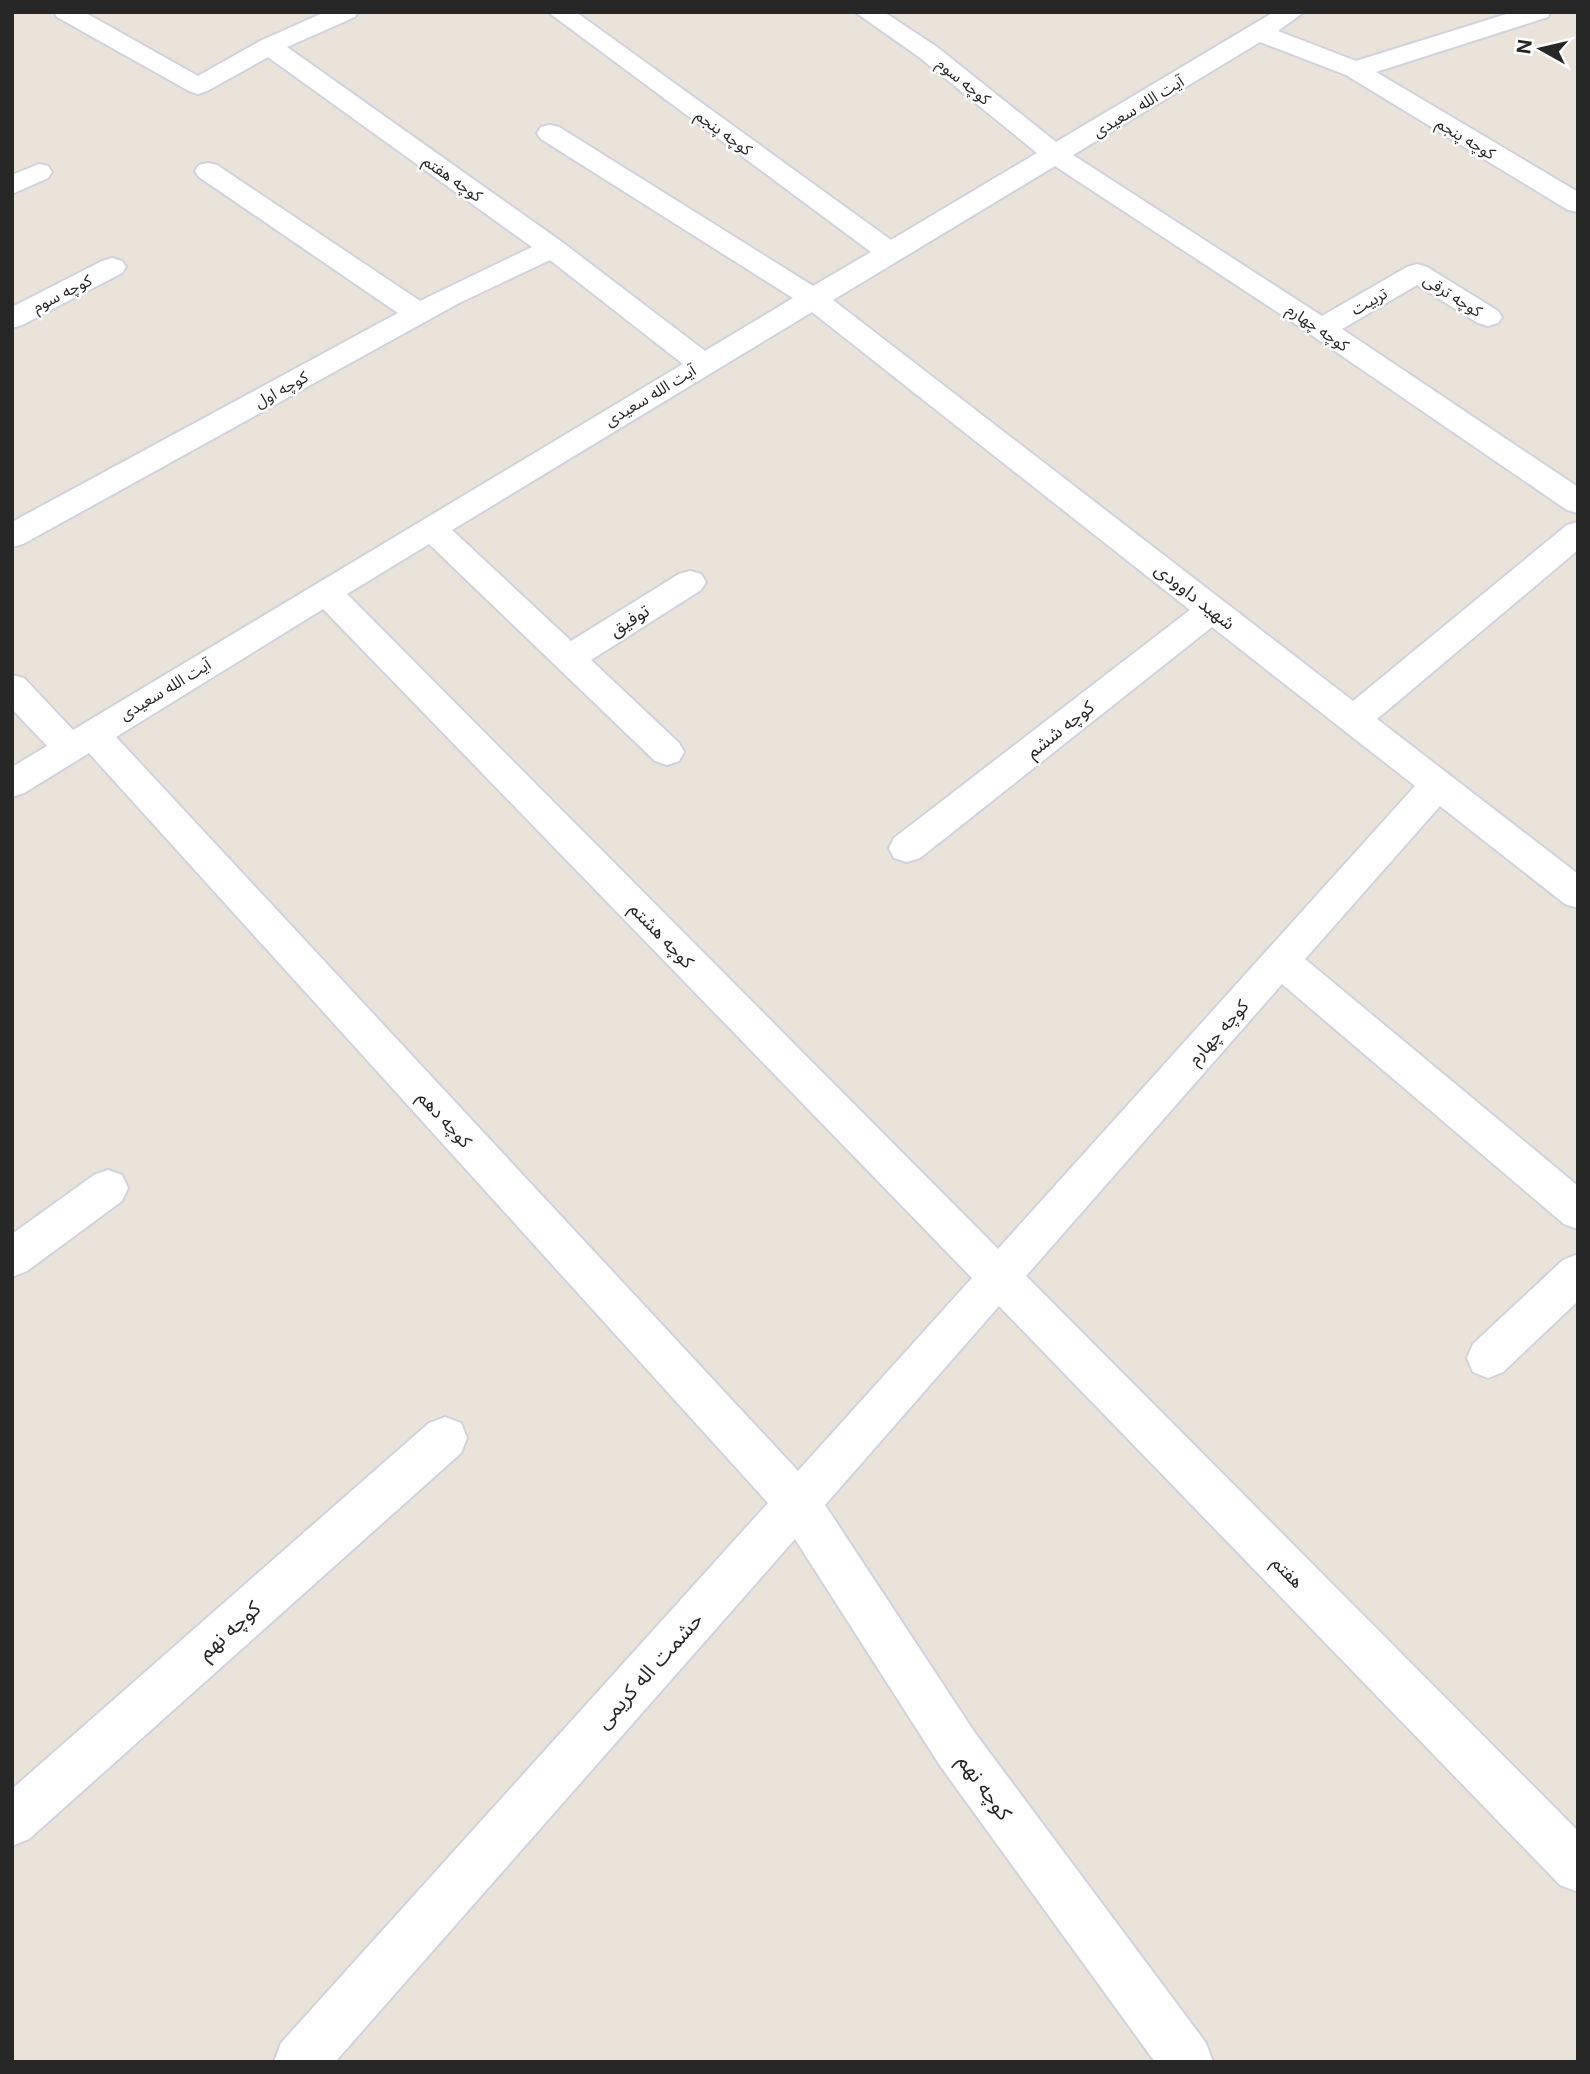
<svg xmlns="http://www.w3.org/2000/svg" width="1590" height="2074" font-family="Inter,'Noto Sans Arabic',sans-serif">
<rect width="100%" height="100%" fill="#e9e3da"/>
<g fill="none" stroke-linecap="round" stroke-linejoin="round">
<g stroke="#d0d2df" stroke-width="4">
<path id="minor" d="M54,12H84L198,76L260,41L325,12H358L355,17L287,47L562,242L705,351L793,298L541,139L537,133L541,127L550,125L559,127L813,286L871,252L548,12H576L891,240L1037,153L919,57L855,12H884L937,47L1056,142L1274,12H1304L1278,31L1356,61L1513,12H1551L1548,17L1376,72L1578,192V212L1568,210L1346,75L1260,42L1073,155L1322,316L1407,267L1417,264L1427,267L1498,311L1502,317L1498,323L1488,326L1478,323L1417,285L1342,329L1578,487V513L1567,510L1291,321L1055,166L833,300L1353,701L1567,525L1578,522V550L1377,719L1578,874V908L1565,904L1440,806L1305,959L1578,1186V1229L1564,1224L1282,984L1026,1276L1578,1831V1892L1560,1885L999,1306L825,1505L975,1733L1206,2043L1213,2062H1155L941,1767L795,1539L335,2062H274L281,2043L768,1503L89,753L24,793L12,797V767L47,746L12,709V675L24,678L73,730L683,364L550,260L459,303L23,544L12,547V522L398,313L199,177L195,171L199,165L208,163L217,165L420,301L532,247L268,57L207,91L198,94L189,91L57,17ZM812,312L1190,610L894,838L889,848L894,858L907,862L920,858L1212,627L1415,786L998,1249L347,594L429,544L655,761L667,765L679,761L684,752L679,743L591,660L701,590L706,582L701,574L690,571L679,574L571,641L452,530ZM323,609L972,1278L798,1471L116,737Z
M39,164L48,166L52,172L48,178L12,194V175Z
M112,258L122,261L126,267L122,273L22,325L12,328V307L102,261Z
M108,1170L122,1175L128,1188L122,1201L27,1271L12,1277V1234L94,1175Z
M1578,1254V1301L1503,1372L1488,1378L1473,1372L1467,1358L1473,1344L1563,1260Z
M445,1417L461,1423L467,1438L461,1453L29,1839L12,1846V1789L429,1423Z"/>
</g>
<use href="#minor" fill="#fff" fill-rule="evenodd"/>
</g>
<g text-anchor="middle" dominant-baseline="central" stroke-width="5" stroke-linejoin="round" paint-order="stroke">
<g font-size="16" fill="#272727" stroke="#fff">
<text transform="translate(964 81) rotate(39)">کوچه سوم</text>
<text transform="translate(1138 106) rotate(-31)">آیت الله سعیدی</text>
<text transform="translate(724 132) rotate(36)">کوچه پنجم</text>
<text transform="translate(1466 138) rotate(31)">کوچه پنجم</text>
<text transform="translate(453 178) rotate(35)">کوچه هفتم</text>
<text transform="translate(62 293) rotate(-27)">کوچه سوم</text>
<text transform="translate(1453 295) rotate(32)">کوچه ترقی</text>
<text transform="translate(1369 301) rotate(-30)">تربیت</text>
<text transform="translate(1318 327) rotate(34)">کوچه چهارم</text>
<text transform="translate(281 389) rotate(-29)">کوچه اول</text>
<text transform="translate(650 395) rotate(-31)">آیت الله سعیدی</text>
<text transform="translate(165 689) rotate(-31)">آیت الله سعیدی</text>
</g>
<g font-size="18" fill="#272727" stroke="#fff">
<text transform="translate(1195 596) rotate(38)">شهید داوودی</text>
<text transform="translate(629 620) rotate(-32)">توفیق</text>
<text transform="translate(1060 729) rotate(-38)">کوچه ششم</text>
<text transform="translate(662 935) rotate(46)">کوچه هشتم</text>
<text transform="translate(1218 1032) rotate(-48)">کوچه چهارم</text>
<text transform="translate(445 1119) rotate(47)">کوچه دهم</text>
<text transform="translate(1288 1572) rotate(45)">هفتم</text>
</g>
<g font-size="21" fill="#272727" stroke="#fff">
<text transform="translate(229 1630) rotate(-42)">کوچه نهم</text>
<text transform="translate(649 1670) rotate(-48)">حشمت اله کریمی</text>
<text transform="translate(985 1787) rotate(54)">کوچه نهم</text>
</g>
</g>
<rect width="1590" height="2074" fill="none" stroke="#272727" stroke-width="28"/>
<g transform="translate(1541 49) rotate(278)" stroke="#ffffff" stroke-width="5" paint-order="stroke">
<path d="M0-5L12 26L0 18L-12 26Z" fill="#272727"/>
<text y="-10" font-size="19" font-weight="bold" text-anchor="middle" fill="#272727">N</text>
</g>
</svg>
